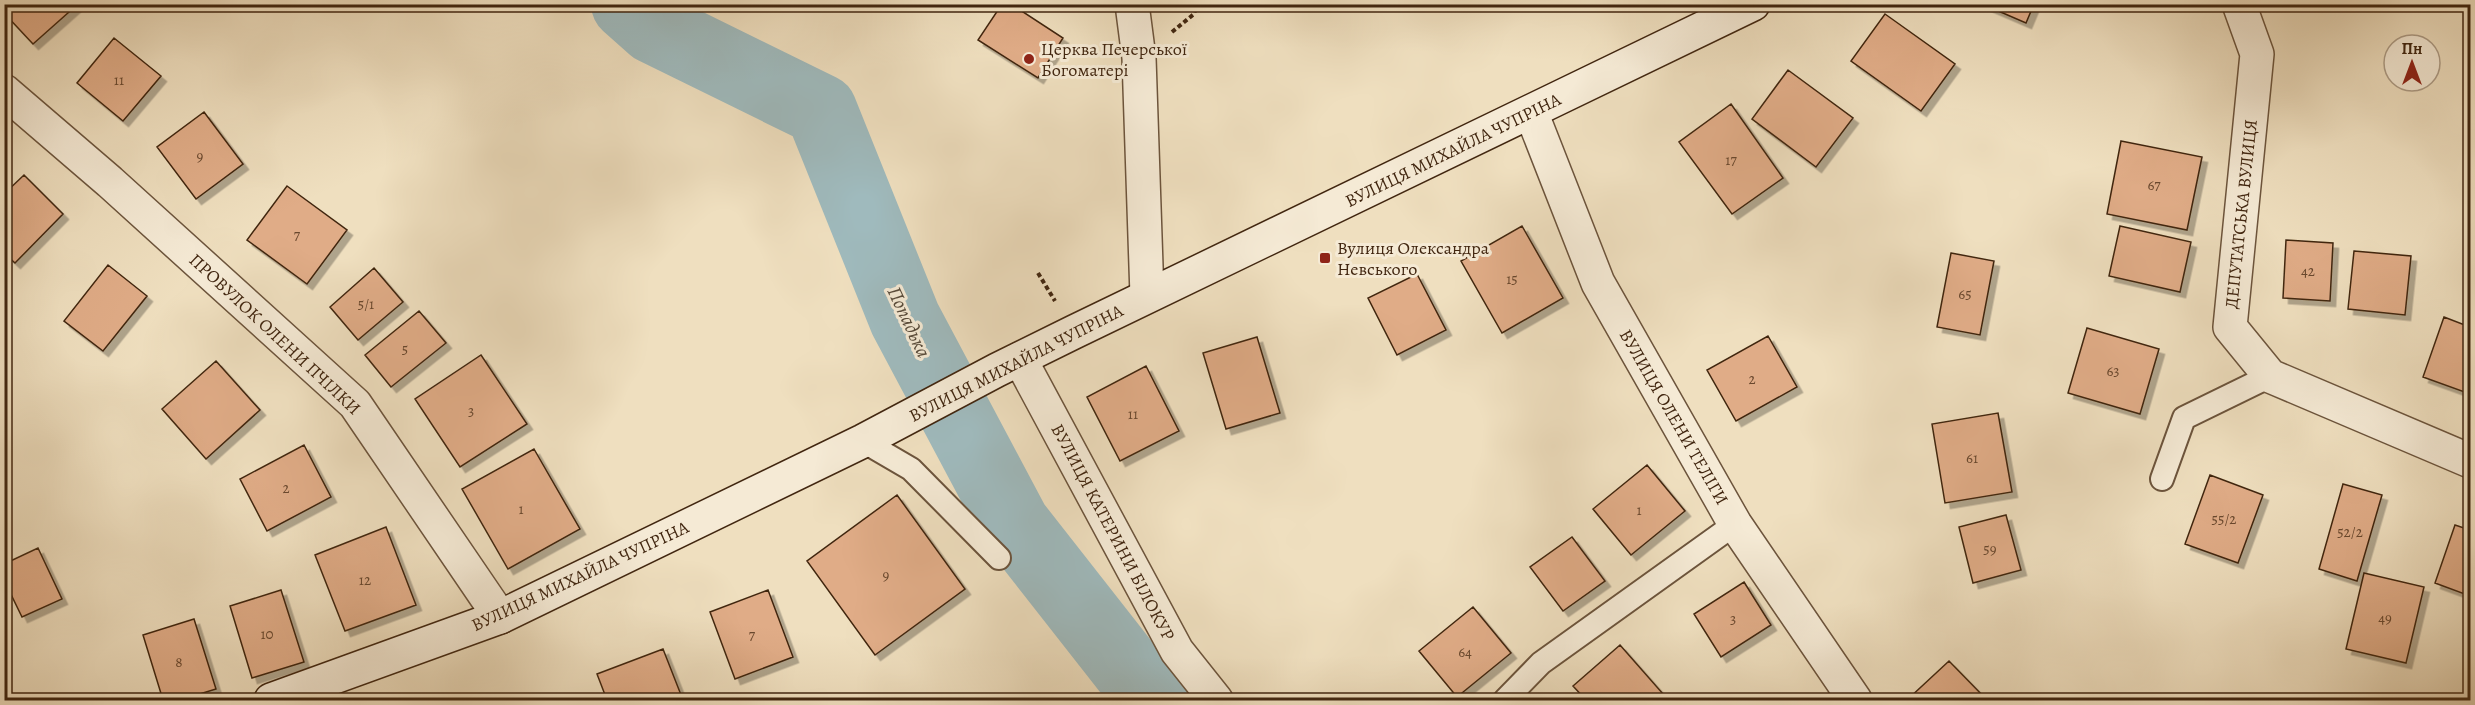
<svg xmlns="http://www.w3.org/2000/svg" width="2475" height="705" font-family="Alegreya,serif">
<defs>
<filter id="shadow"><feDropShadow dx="5.5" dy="5.5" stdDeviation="0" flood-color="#0004"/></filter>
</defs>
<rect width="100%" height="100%" fill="#efdfbf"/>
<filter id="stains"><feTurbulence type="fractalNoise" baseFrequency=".00333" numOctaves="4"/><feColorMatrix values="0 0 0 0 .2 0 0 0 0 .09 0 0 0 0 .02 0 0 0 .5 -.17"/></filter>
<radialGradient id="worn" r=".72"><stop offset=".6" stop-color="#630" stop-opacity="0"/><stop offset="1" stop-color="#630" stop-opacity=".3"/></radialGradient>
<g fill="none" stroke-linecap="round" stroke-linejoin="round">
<path stroke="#9fbabd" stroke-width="72" d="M627,4L654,28L821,110L905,319L1014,524L1152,700"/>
</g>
<path fill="#e0ac87" stroke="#412610" stroke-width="1.5" filter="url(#shadow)" d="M4,4H78L33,44L4,13Z
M1002,4H1011L1063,38L1038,78L978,40Z
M1982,4H2034L2026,23Z
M1885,14L1955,64L1921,111L1851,61Z
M114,38L161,76L123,121L77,83Z
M1788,70L1853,118L1816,167L1752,119Z
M1731,104L1783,178L1732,214L1679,142Z
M204,112L243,164L196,199L157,147Z
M2121,141L2202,157L2187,230L2107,214Z
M24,175L63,214L15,263L4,253V194Z
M287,186L347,230L307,284L247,240Z
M1522,226L1563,298L1502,333L1461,261Z
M2120,226L2191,242L2180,292L2109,276Z
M2286,240L2333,243L2330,301L2283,298Z
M2354,251L2411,256L2405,315L2348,309Z
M1951,253L1994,261L1980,335L1937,327Z
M108,265L147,296L103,351L64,321Z
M374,268L403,302L358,340L330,307Z
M1417,274L1446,330L1397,355L1368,298Z
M419,311L446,343L391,387L365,355Z
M2444,317L2470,327V394L2423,377Z
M2087,328L2159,349L2140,414L2068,393Z
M1768,336L1797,387L1736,421L1707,370Z
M1257,337L1280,413L1226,429L1203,353Z
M481,355L527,424L460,467L415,399Z
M216,361L260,410L206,459L162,409Z
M1146,366L1179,431L1120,461L1087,397Z
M1998,413L2012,492L1945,503L1932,424Z
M304,445L331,497L267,531L240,479Z
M534,449L580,529L508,569L462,489Z
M1647,465L1685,511L1631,555L1593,509Z
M2210,475L2263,495L2238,563L2185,544Z
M2343,484L2382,495L2357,581L2319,569Z
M897,495L965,589L875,655L807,561Z
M2006,515L2021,570L1973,583L1959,527Z
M2455,525L2470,530V596L2435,583Z
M386,527L416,605L345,631L315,555Z
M1572,537L1605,581L1563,611L1530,567Z
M38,548L62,599L22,617L4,580V564Z
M2364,573L2424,587L2406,663L2346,649Z
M1744,582L1771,625L1721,657L1694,614Z
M281,590L304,662L252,678L230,606Z
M768,590L793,657L735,679L710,612Z
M1473,607L1511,653L1457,697L1419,651Z
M194,619L216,689L180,700H163L143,635Z
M1620,645L1664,695L1657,700H1586L1573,686Z
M663,649L683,700H607L597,674Z
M1949,661L1987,700H1907Z"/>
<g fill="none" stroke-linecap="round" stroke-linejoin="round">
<g stroke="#6c543c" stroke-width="26">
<path id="lane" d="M863,441L911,469L999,558
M2162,479L2184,418L2270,376
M1505,700L1541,663L1735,524"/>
</g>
<g stroke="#6c543c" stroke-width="36">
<path id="street" d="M1132,4L1139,58L1147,296
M2239,4L2257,54L2230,327L2270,376L2470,461
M4,91L110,182L355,404L500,617
M1531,112L1598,283L1735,524L1855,700
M1020,359L1177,651L1216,700"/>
</g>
<g stroke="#412610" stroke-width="36">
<path id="secondary" d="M271,700L500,617L863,441L997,370L1074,332L1753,4"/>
</g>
<path stroke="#412610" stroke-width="4" stroke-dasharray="4.5 3" stroke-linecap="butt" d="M1172,32L1194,14L1197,4
M1038,273L1055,301"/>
<use href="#lane" stroke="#f5ead5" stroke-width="22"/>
<use href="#street" stroke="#f5ead5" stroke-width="33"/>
<use href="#secondary" stroke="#f5ead5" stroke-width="33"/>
</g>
<g fill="#8f2418" stroke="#f5ead5" stroke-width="2">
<circle cx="1029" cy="59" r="6"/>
<rect x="1319" y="252" width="12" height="12" rx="3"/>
</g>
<g text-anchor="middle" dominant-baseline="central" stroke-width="6" stroke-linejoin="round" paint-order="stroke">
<g font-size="15" fill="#69482e">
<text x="119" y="80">11</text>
<text x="200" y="156">9</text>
<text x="1731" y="160">17</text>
<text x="2154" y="185">67</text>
<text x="297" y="235">7</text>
<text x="2308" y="271">42</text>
<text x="1512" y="279">15</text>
<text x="1965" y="294">65</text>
<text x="366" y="304">5/1</text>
<text x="405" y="349">5</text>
<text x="2113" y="371">63</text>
<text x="1752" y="379">2</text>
<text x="471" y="411">3</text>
<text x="1133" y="414">11</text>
<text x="1972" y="458">61</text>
<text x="286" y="488">2</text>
<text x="521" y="509">1</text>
<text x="1639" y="510">1</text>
<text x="2224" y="519">55/2</text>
<text x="2350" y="532">52/2</text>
<text x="1990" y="549">59</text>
<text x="886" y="575">9</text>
<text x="365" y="580">12</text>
<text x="2385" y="618">49</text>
<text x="1733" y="619">3</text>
<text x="267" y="634">10</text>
<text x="752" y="635">7</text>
<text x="1465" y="652">64</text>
<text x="179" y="662">8</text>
</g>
<g font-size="18" fill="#412610" stroke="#f5ead5" text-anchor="start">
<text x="1041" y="49">Церква Печерської<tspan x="1041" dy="21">Богоматері</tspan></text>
<text x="1337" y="248">Вулиця Олександра<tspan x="1337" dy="21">Невського</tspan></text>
</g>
<g font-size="18" fill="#412610" stroke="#f5ead5">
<text transform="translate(1453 150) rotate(-26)">ВУЛИЦЯ МИХАЙЛА ЧУПРІНА</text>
<text transform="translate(2241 214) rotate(-84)">ДЕПУТАТСЬКА ВУЛИЦЯ</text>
<text transform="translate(275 334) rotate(43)">ПРОВУЛОК ОЛЕНИ ПЧІЛКИ</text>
<text transform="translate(1016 363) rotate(-27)">ВУЛИЦЯ МИХАЙЛА ЧУПРІНА</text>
<text transform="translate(1674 417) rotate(60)">ВУЛИЦЯ ОЛЕНИ ТЕЛІГИ</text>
<text transform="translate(1113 532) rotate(62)">ВУЛИЦЯ КАТЕРИНИ БІЛОКУР</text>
<text transform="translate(580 576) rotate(-25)">ВУЛИЦЯ МИХАЙЛА ЧУПРІНА</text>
</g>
<g font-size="20" font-style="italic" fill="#584b3b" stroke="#f5ead5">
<text transform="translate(909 322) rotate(65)">Попадька</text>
</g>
</g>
<rect width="2475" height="705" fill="none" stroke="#efdfbf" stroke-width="24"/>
<rect x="6" y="6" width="2463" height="693" fill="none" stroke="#412610" stroke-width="3"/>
<rect x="12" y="12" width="2451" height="681" fill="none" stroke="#412610" stroke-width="1.5"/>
<g transform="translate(2412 63)"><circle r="28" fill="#f5ead5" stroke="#ad9c86" stroke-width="1.5"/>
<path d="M0-4.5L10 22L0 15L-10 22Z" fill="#8f2418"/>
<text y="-9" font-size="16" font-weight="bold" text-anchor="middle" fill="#412610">Пн</text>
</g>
<rect width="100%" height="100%" filter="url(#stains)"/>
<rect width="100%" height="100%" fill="url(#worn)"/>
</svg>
